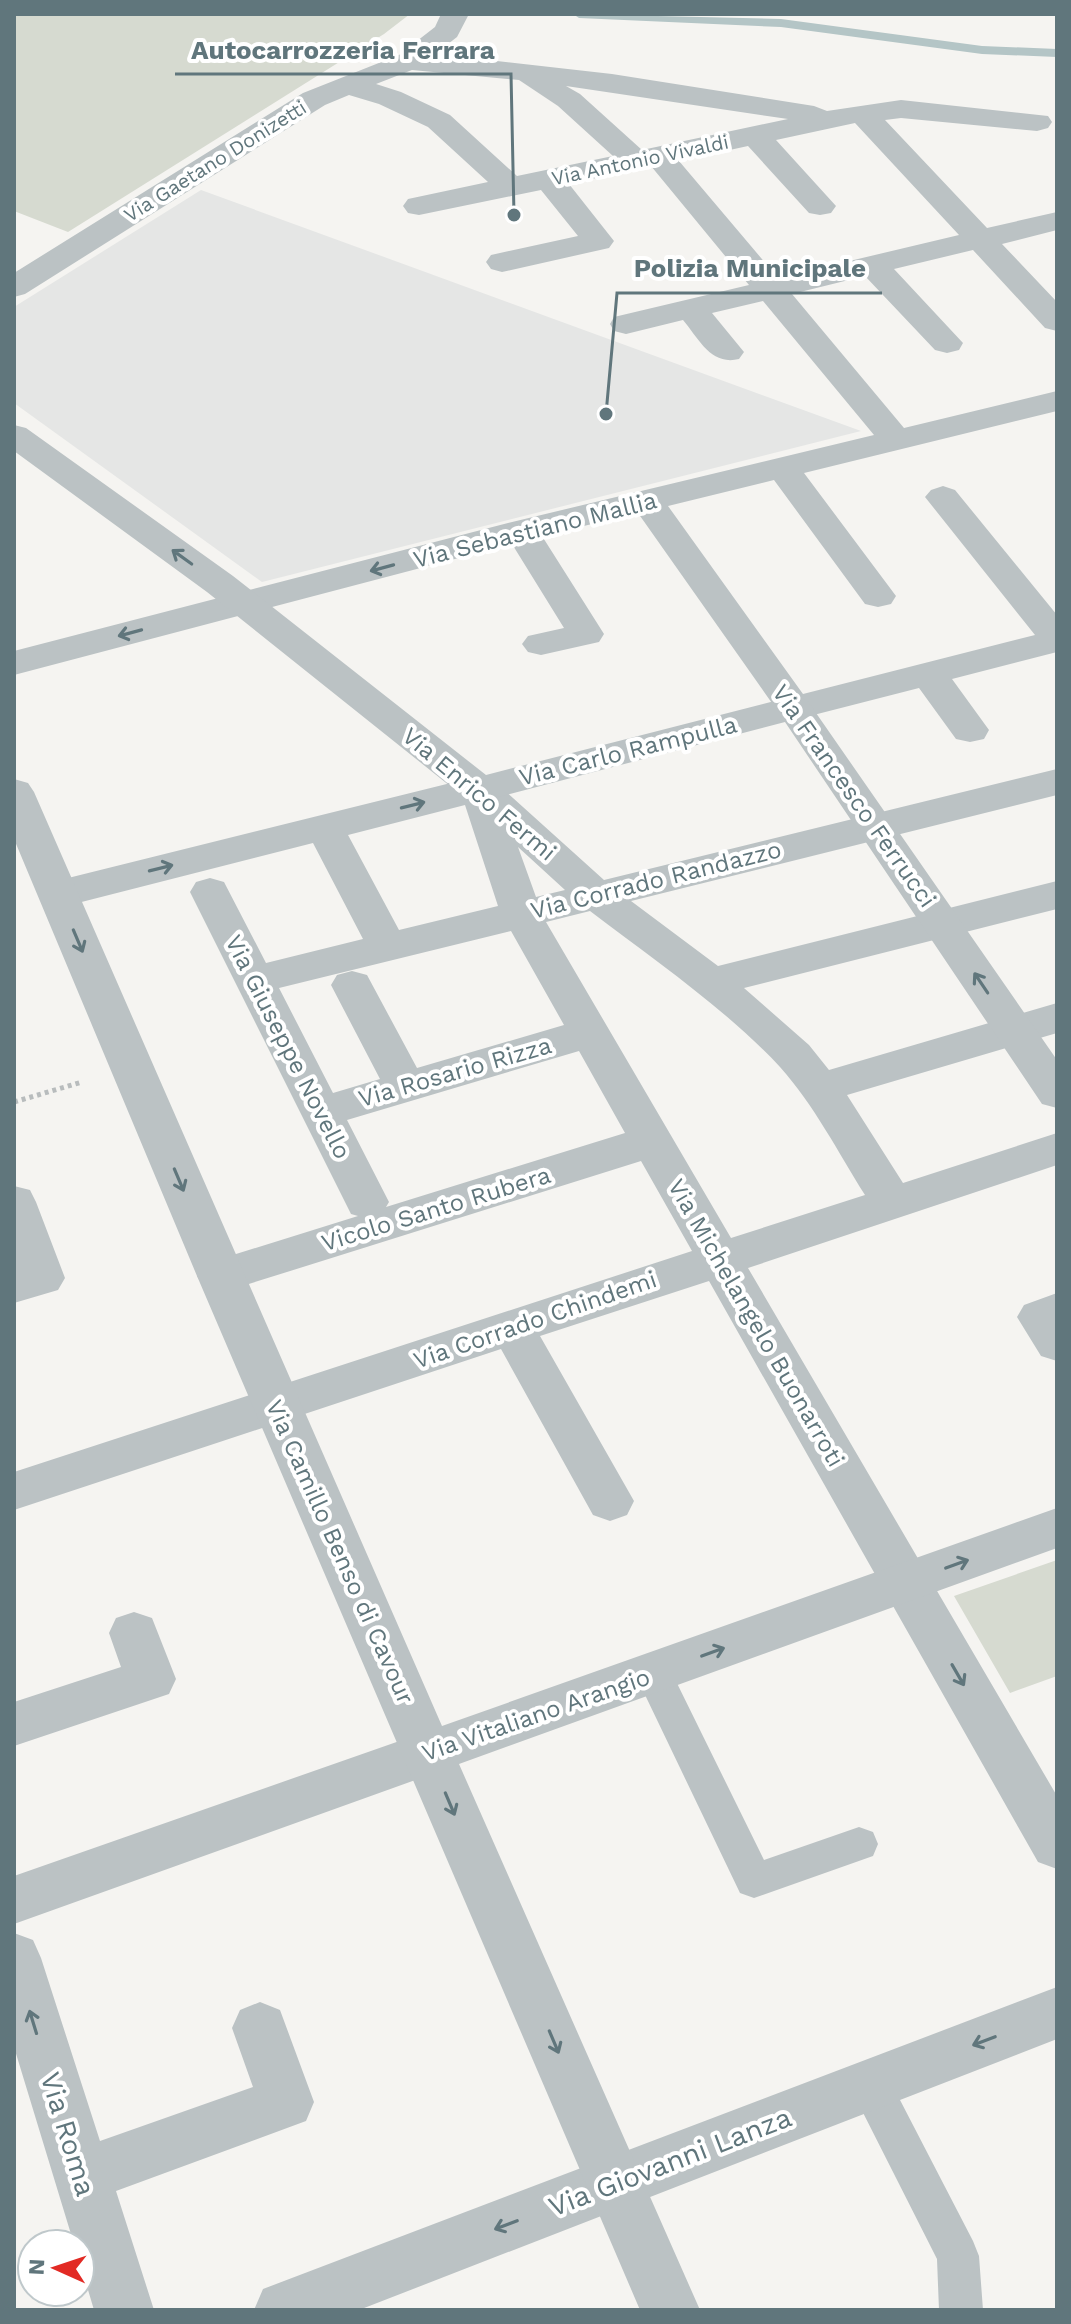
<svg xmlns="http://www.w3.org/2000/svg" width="1071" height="2324" font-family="'Work Sans',sans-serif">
<rect width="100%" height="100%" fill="#f5f4f1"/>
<path fill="#e5e6e5" d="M201,190L562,322L861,431L262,582L14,403V307Z"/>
<path fill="#d6dad0" d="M14,14H410L384,34L68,232L14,211Z
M1057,1560V1676L1010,1693L954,1596Z"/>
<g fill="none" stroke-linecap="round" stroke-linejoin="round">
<path fill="#b4c5c6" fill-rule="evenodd" d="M573,14L781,19L982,46L1057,49V57L982,54L781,27L579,18Z"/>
<path stroke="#b8bcbd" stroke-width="5" stroke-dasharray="4 4" stroke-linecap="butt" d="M14,1102L82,1082"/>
<path fill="#bbc2c4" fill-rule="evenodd" d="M654,1658L667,1663L764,1860L859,1827L873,1832L878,1844L873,1856L754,1898L740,1893L635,1674L641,1663Z
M870,2066L885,2071L973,2241L979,2256L983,2310H939L937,2259L849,2085L855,2071Z"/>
<path fill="#bbc2c4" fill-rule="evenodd" d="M441,14H469L457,37L435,54L612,74L814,106L827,111L901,100L1048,116L1052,122L1048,128L1037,131L901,118L885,120L987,228L1057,212V230L1002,244L1057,302V331L1045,328L973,250L894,269L963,343L959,350L947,353L935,350L865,276L792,294L904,428L1057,391V411L804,473L896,596L891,604L878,607L865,604L774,480L668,506L803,694L1035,635L925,497L931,490L943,486L955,490L1057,615V652L952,679L989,730L984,739L970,742L956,739L919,688L794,720L781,716L638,513L542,536L604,634L599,642L541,655L528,652L522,644L528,636L564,628L512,544L14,675V651L508,523L874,435L763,301L712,313L744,352L739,359C711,366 699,339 683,320L626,334L614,331L610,324L614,317L749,285L651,166L569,184L614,241L609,248L502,272L491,269L486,262L491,255L578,236L541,190L419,215L408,213L403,206L408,199L488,182L428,127L379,104L349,95L325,105L25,294L14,297V273L303,93L399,55L435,27ZM412,70L519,80L558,106L613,156L517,176L450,115L401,92L376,84ZM566,86L788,119L642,150L580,94ZM855,123L959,235L778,278L679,161L748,146L809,213L820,215L831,213L836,206L776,140Z
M1057,769V795L631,901L718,966L1057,881V909L744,988L809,1045L829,1070L1057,1003V1033L847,1095L903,1183L1057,1133V1165L748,1268L1057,1796V1869L1038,1862L709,1281L540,1336L634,1501L627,1515L610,1521L593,1515L501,1349L14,1510V1472L692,1251L641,1161L220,1293L204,1288L197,1276L204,1264L358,1216L351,1214L190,892L196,882L210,878L224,882L266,963L363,939L313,843L58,908L44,904L38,894L44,884L479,776L493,780L604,880ZM465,805L498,906L399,930L348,835ZM518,847L565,890L536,897ZM590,911C654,960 725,1008 780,1067C814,1105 838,1152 865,1195L731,1238L546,922ZM511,931L564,1025L417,1068L367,975L352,971L337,975L331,985L380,1079L333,1093L279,988ZM579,1051L625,1133L386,1207L389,1202L347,1120Z
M14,1186L30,1190L36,1202L65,1278L58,1290L14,1303Z
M1057,1293V1361L1041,1356L1017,1317L1024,1305Z
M134,1612L152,1618L176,1679L169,1694L14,1746V1702L121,1667L109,1633L116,1618Z
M428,1731L446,1737L454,1753L446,1769L14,1924V1876Z
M14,1933L33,1940L41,1958L100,2141L253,2087L232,2028L240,2010L260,2002L280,2010L314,2102L306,2121L116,2191L154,2310H94L80,2263V2244H74L14,2047Z
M1057,1987V2039L359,2310H254L263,2289L284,2281Z"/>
<path fill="#bbc2c4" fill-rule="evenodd" d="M14,425L26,428L233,576L486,775L794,696L807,700L1057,1060V1108L1042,1104L785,722L479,802L465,798L207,592L14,451Z
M14,779L28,783L34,792L442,1726L1057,1508V1548L459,1764L700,2310H640L197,1276L14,839Z"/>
</g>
<defs><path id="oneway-shaft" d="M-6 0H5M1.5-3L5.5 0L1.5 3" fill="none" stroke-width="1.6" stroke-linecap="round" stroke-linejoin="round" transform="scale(2)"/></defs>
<g stroke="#60767c">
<use href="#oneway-shaft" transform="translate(182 557) rotate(-144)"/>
<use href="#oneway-shaft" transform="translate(382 568) rotate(165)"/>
<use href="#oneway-shaft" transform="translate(130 633) rotate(165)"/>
<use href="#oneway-shaft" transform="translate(413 805) rotate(-14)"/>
<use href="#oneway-shaft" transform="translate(161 868) rotate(-14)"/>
<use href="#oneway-shaft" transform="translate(78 941) rotate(67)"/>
<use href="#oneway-shaft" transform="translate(981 983) rotate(-124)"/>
<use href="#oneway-shaft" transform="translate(179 1180) rotate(67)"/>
<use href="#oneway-shaft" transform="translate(957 1564) rotate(-20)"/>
<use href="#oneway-shaft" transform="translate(713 1652) rotate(-20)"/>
<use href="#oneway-shaft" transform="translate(958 1675) rotate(60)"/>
<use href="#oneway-shaft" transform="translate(450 1804) rotate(67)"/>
<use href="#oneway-shaft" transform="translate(33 2022) rotate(-107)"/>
<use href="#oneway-shaft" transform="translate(984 2041) rotate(159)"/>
<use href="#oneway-shaft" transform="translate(554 2042) rotate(67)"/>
<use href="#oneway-shaft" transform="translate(506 2225) rotate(159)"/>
</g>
<g text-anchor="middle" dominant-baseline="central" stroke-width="8" stroke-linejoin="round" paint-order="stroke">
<g font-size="20" fill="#60767c" stroke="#fff">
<text transform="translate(640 160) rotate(-12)">Via Antonio Vivaldi</text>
<text transform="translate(215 161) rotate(-32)">Via Gaetano Donizetti</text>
</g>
<g font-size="24" fill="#60767c" stroke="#fff">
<text transform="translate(535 530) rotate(-14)">Via Sebastiano Mallia</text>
<text transform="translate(628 751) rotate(-14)">Via Carlo Rampulla</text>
<text transform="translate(479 794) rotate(40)">Via Enrico Fermi</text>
<text transform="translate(854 796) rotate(55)">Via Francesco Ferrucci</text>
<text transform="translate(656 880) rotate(-14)">Via Corrado Randazzo</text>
<text transform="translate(288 1047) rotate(63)">Via Giuseppe Novello</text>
<text transform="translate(455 1072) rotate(-16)">Via Rosario Rizza</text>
<text transform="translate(436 1209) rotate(-17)">Vicolo Santo Rubera</text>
<text transform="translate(535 1320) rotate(-19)">Via Corrado Chindemi</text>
<text transform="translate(756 1323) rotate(60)">Via Michelangelo Buonarroti</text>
<text transform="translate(340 1552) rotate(66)">Via Camillo Benso di Cavour</text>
<text transform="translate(536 1715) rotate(-19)">Via Vitaliano Arangio</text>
</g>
<g font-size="28" fill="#60767c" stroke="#fff">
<text transform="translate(68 2134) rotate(73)">Via Roma</text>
<text transform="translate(670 2162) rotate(-21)">Via Giovanni Lanza</text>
</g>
</g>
<path fill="none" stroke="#60767c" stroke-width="3" d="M514 215L511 74H175M606 414L617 293H882"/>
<g fill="#60767c" stroke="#fff" stroke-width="3">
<circle cx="514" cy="215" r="8"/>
<circle cx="606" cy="414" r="8"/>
</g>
<g font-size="26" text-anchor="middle" font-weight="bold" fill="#60767c" stroke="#fff" stroke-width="8" stroke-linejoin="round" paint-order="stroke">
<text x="343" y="59">Autocarrozzeria Ferrara</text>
<text x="750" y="277">Polizia Municipale</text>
</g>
<rect width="1071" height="2324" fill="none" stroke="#60767c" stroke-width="32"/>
<g transform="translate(56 2268) rotate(273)"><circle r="38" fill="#ffffff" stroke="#bfc8cb" stroke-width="2"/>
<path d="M0-6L14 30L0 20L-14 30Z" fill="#e22a24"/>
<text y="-12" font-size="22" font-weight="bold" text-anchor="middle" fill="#60767c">N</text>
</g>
</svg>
